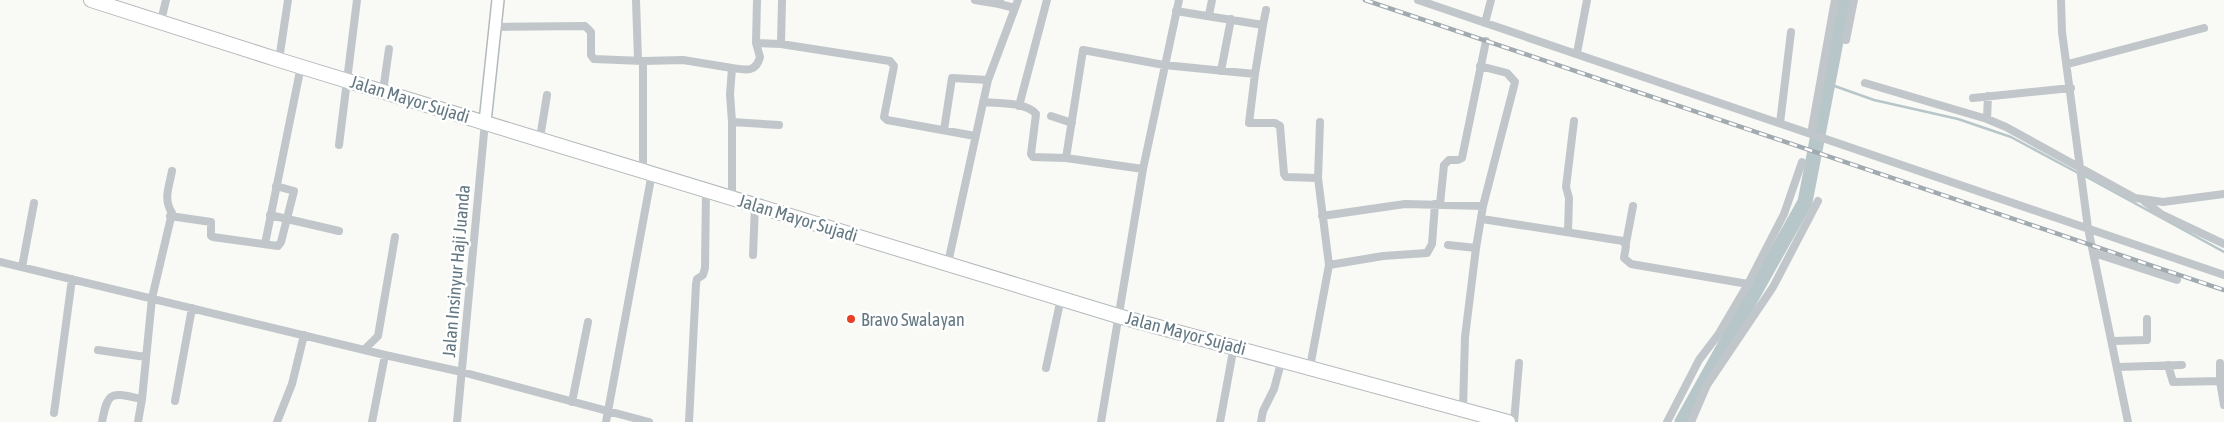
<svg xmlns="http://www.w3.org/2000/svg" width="2224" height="422" font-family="'Asap Condensed',sans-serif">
<rect width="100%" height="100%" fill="#f9f9f6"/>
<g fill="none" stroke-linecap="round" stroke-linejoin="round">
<path stroke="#b7c7c9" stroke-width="2.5" d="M1829,84L1874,100L1958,119L2011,137L2078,173
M2083,175L2224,252"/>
<path stroke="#b7c7c9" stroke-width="15" d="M1682,422L1805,202L1844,0"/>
<g stroke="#b2babe" stroke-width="14">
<path id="secondary" d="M485,122L498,0"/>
</g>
<g stroke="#b3b9bc" stroke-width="16">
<path id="highway" d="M91,0L279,60L1118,316L1508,422"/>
</g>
<path stroke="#c0c6c9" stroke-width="8" d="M636,0L638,60
M975,0L999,4
M1000,0L999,4L1015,8
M1418,0L2224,275
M2061,0L2062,32L2088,228L2128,422
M1209,15L1212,0
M161,21L166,0
M1485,23L1491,0
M1263,25L1266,10
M496,27L585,26L591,32V55L594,59L643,61V170
M1846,40L1854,0
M756,43L757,0
M781,44L782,0
M1577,53L1587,0
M279,60L288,0
M643,61L683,60L732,68
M2068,64L2204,28
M1221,71L1231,19
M1255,74L1249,123H1275L1280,126L1284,174L1286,177L1318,178
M1865,83L1987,119L2006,127L2135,198L2163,202L2224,194
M383,91L389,49
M1973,98L2071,88
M983,102C997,103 1027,102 1036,114L1031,154L1033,157L1066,158L1143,169
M1019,106L1047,0
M1051,116L1072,123
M1987,119L1988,96
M732,122L779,125
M1320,122L1318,178L1329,265
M1780,123L1791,32
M944,130L952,78L988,80
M1811,134L1835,0
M540,138L547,95
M339,145L357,0
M1066,158L1083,50L1164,65L1255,74L1263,25L1176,11
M732,198V122L730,94L732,68C745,70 756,73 760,57L756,43L781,44L890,61L894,66L884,117L887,120L975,136
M2144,201L2161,214L2224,244
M1440,204L1444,165L1449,160H1458L1462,158L1486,41
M270,215L339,231
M170,216L211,222V236L213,237L278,246L281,242L294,191L276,186
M1322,216L1405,204L1483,206
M1482,219L1623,241L1626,246L1624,258L1631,264L1748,284
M1568,231L1569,198L1566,187L1574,121
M1626,243L1633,206
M265,244L301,66
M1448,245L1476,248
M2094,253L2177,280
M753,255L755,205
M0,262L385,355L462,372L649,422
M948,263L988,80L1018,0
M22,267L34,203
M2113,341L2147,340V319
M98,350L146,357
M364,350L378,336L395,237
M2168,365L2173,382L2220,381V363
M1310,367L1329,265L1383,256L1427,253L1432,244L1435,204
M2118,367L2182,365
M1046,368L1061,298
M2220,381L2224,405
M175,401L192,308
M572,402L588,322
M1463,409L1465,337L1476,248L1483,206L1515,82L1507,73L1480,66
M54,413L72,279
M102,422C108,389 112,393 142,399
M138,422L142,399L152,298L172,213C163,199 169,187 172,171
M277,422L292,384L304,335
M372,422L385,355
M457,422L485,122
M606,422L652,173
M689,422L696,284L697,279L703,275L705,268L706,190
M1101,422L1143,169L1179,0
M1220,422L1234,346
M1261,422L1263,411L1274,389L1282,359
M1514,422L1519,363
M1667,422L1699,360L1718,335L1748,284L1784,214L1802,162
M1691,422L1707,385L1773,287L1818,201"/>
<use href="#secondary" stroke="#fff" stroke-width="11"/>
<use href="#highway" stroke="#fff" stroke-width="14"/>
<g stroke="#a1aaaf" stroke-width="4.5">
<path id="rail" d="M1365,0L2224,290"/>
</g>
<use href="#rail" stroke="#fff" stroke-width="2.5" stroke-dasharray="8" stroke-linecap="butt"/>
</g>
<circle fill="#e83f27" stroke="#fff" stroke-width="2" cx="851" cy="319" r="5"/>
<g text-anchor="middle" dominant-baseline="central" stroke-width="5" stroke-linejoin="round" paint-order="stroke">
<g font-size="18" fill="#637882" stroke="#fff">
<text transform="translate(410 99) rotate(17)">Jalan Mayor Sujadi</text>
<text transform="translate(798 218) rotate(17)">Jalan Mayor Sujadi</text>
<text transform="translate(456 271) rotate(-85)">Jalan Insinyur Haji Juanda</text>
<text transform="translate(1186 333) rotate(15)">Jalan Mayor Sujadi</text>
</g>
<g font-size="18" fill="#637882" stroke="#fff" text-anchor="start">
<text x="861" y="319">Bravo Swalayan</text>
</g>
</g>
</svg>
